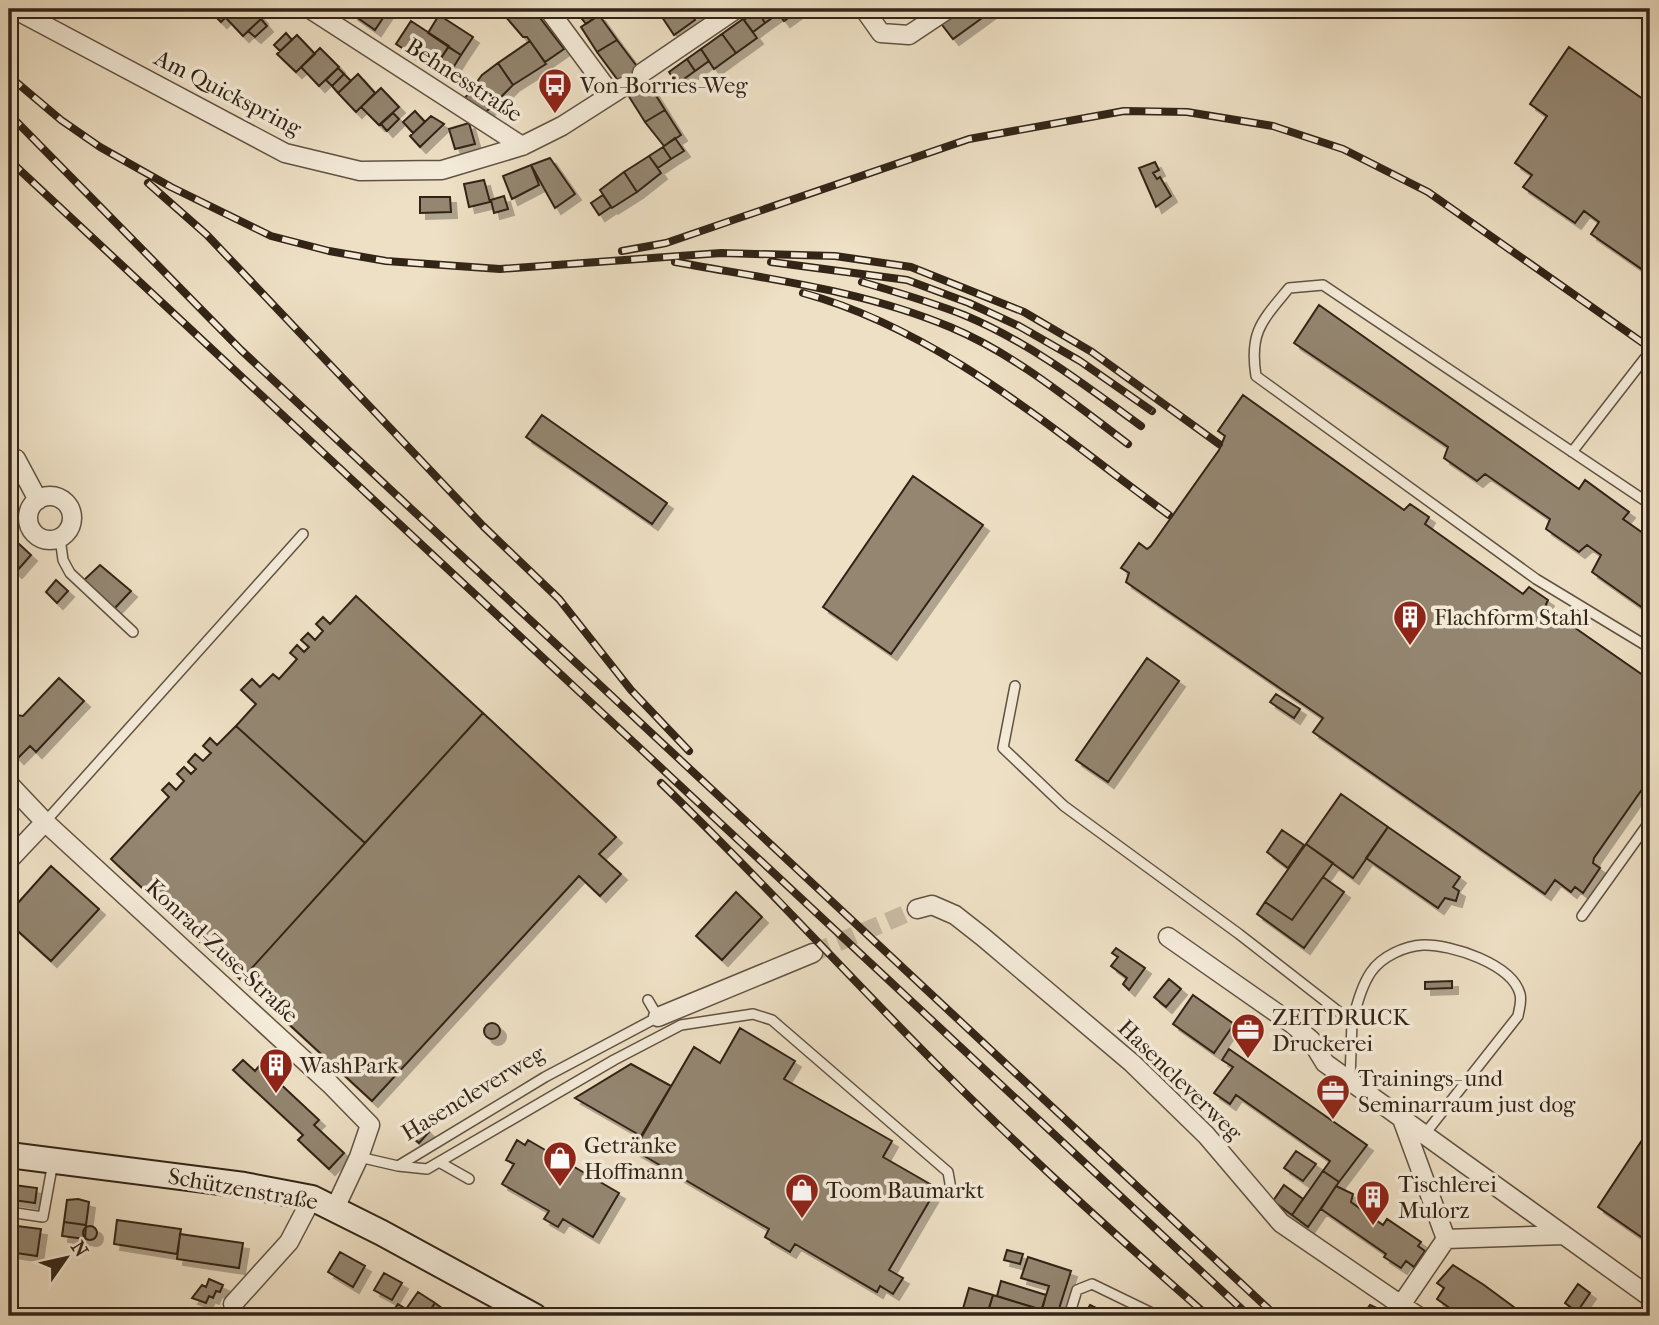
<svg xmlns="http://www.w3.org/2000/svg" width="1659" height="1325" font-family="'IM FELL French Canon',serif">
<defs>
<filter id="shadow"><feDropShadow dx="6" dy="6" stdDeviation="0" flood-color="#0004"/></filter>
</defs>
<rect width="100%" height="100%" fill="#eee0c5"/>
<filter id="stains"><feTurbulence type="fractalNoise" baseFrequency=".00286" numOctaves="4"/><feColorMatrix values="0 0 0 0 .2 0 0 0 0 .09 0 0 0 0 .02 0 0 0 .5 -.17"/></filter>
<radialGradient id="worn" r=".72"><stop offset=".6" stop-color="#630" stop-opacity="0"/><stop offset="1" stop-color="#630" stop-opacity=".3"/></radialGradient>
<path fill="#948671" stroke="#322416" stroke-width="2" filter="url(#shadow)" d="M208,9H234L221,22Z
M234,9H253L262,18L243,36L225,17Z
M355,9H389L375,30L352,14Z
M513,9H533L564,49L545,62L527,37H523L505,16Z
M574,9H593L598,16L586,24Z
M667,9H687L691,14L695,11L697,14L693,17L695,20L674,35L660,14Z
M760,9H775L779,13L765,23L757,10Z
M775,9H801L784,21Z
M956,9H986L989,13L953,39L939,21Z
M757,10L765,23L753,32L744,20Z
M439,15L473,37L461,55L428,33Z
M599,15L617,40L597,52L581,27Z
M261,19L267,26L255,37L248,31Z
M743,19L757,38L736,53L722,34Z
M411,21L449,46L434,69L396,44Z
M286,33L292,40L280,51L274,45Z
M722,34L736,53L714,69L701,49Z
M297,35L315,54L296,72L277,54Z
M617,40L642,73L623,87L597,52Z
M530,41L546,64L513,85L498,63Z
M448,47L461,55L448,76L435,68Z
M1569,47L1650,104V260L1643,270L1591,234L1599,222L1584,211L1575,223L1523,187L1532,175L1515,163L1547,116L1530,104Z
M320,48L339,67L319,86L301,67Z
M701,49L709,61L695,71L687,59Z
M687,59L695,71L677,84L669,72Z
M498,63L513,85L486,112L465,98L482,75Z
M338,68L344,74L332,86L326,80Z
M642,73L665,110L645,122L623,87Z
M344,74L351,81L338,93L332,86Z
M358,74L375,93L356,112L338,93Z
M381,88L399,107L379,125L361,107Z
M665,110L681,135L664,146L645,122Z
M415,111L425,122L413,133L403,122Z
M393,113L399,119L387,131L381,124Z
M431,116L444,124L420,147L410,136Z
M469,123L475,144L455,149L449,129Z
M675,138L684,151L671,159L663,147Z
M663,147L671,159L658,168L649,156Z
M649,156L661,173L637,192L624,172Z
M550,158L575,194L555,208L531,165Z
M1155,162L1159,170L1153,173L1157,179L1160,177L1171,196L1156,207L1139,168Z
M531,165L539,185L512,199L503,176Z
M624,172L637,192L612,208L600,190Z
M484,180L490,202L469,207L464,184Z
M603,195L611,207L599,215L591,203Z
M504,196L508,209L494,213L491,200Z
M420,197H450L451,212L420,213Z
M1319,305L1579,489L1585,480L1629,512L1623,519L1650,538V613L1592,572L1601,555L1587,545L1579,552L1546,529L1550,519L1485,474L1477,481L1444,458L1448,447L1294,343Z
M1243,395L1404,510L1410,504L1429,517L1425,524L1523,594L1529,587L1548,600L1545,607L1647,678L1650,682V778L1594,858L1593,863L1600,868L1583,893L1575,887L1571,892L1555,880L1545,894L1313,732L1323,718L1126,582L1129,573L1121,568L1139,543L1147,549L1151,546L1219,450L1225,436L1218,431Z
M542,415L667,503L652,524L526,437Z
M913,476L983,525L891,654L823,607Z
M18,543L31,555L16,572L9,566V553Z
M100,565L131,591L114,609L83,581Z
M56,580L68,591L57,603L46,592Z
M356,596L483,713L365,843L236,726L256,704L241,690L252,679L260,687L273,674L279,679L297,659L290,653L297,645L304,652L309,647L301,640L308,633L315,640L323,631L316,624L323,617L330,624Z
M1147,658L1179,681L1108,782L1076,760Z
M59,678L84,701L36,752L30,746L18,758L9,749V714L23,716Z
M1276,694L1300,709L1294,718L1270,702Z
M483,713L616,837L599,854L621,874L600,896L579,876L372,1101L241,980Z
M236,726L365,843L241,980L111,859L169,797L162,790L169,783L176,790L184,781L177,774L184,767L191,774L196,769L188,762L195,754L203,761L211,753L203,746L210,738L217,745Z
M1341,794L1388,827L1353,878L1306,844Z
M1388,827L1460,877L1453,887L1459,891L1456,901L1445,898L1438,908L1366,858Z
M1282,830L1304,845L1288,868L1267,852Z
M1306,844L1333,863L1292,920L1265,902Z
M51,866L99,909L51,961L9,923V913Z
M1323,877L1344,892L1304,948L1257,914L1265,902L1292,920Z
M736,892L762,917L722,960L696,936Z
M1116,948L1145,968L1129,990L1123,984L1127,978L1111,966L1118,957L1112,953Z
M1169,979L1181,989L1166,1007L1154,997Z
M1452,981V988L1425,989V982Z
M1193,995L1234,1024L1214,1053L1173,1024Z
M484 1031a8 8 0 1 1 16 0a8 8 0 1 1-16 0Z
M740,1028L795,1061L784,1079L892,1141L883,1157L937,1188L889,1270L903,1278L893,1294L880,1286L877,1292L795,1244L790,1252L765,1237L769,1229L634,1150L694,1047L720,1063Z
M1229,1049L1367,1145L1339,1182L1323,1171L1330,1161L1236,1095L1230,1104L1214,1093L1233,1067L1222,1060Z
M243,1060L255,1071L260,1065L319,1120L314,1125L344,1153L329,1169L298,1140L303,1135L233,1070Z
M631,1064L671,1086L641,1136L575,1098Z
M415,1118L429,1132L419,1143L404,1130Z
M1650,1128V1243L1598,1207Z
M517,1140L525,1145L528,1140L619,1193L593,1237L563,1219L558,1227L544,1219L549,1211L502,1184L514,1164L506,1160Z
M1296,1151L1316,1164L1303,1181L1284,1168Z
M1323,1171L1339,1182L1308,1227L1292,1215Z
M14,1185L37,1188L35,1203L13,1200Z
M1284,1185L1303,1199L1292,1215L1273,1201Z
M1336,1186L1353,1194L1351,1202L1383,1225L1387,1219L1421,1242L1418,1246L1425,1251L1414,1267L1406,1261L1401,1268L1384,1257L1386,1254L1321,1209Z
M78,1199L89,1202L86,1225L64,1222L67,1200Z
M117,1220L181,1229L177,1254L114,1244Z
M64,1222L86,1225L85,1239L62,1236Z
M9,1225L41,1229L37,1256L9,1252Z
M83 1233a7 7 0 1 1 14 0a7 7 0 1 1-14 0Z
M180,1234L243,1243L239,1268L177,1259Z
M1007,1250L1023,1254L1020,1264L1004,1260Z
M340,1252L365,1266L353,1287L328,1272Z
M1028,1257L1071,1271L1057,1315L1041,1311L1049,1286L1021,1278Z
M1453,1265L1484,1285L1526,1316H1461L1437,1299L1444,1288L1437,1283Z
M384,1273L402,1283L392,1300L374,1290Z
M209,1279L223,1285L220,1292L216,1291L213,1298L209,1296L206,1303L192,1298L202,1285L206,1287Z
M1001,1281L1046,1295L1042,1310L997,1296Z
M1578,1284L1590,1293L1577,1312L1565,1303Z
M969,1288L993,1295L987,1316H955L956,1310L962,1312Z
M418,1292L435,1303L426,1316H411L404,1312Z
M993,1295L1039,1309L1037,1316H1007L988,1311Z
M435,1303L450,1314L449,1316H426Z
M398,1304L406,1309L405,1316H389Z
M1090,1305L1112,1316H1084Z
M1370,1305L1379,1309L1389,1316H1362Z
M107,1308L155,1311V1316H106Z"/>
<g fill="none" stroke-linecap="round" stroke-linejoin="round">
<path stroke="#c8baa2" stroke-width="18" stroke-dasharray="18 9" stroke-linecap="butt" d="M813,953L917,909"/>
<g stroke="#615342" stroke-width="12">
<path id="lane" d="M1572,452L1645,358
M1650,504L1323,285L1289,288C1262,321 1249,332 1256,376L1536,579L1650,648
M60,538L63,560L70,573L133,632
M1015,686L1003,748L1064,806L1239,934L1352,1022L1350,1080
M45,822L303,534
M1582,916L1650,821
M1352,1022C1357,1005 1361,987 1371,972C1382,956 1405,946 1423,945C1451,944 1512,964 1520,994C1522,1002 1519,1009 1518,1016L1424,1135
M359,1157L398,1166L545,1077L658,1017L648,1000
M439,1162L469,1179
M398,1166L427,1169L614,1060L681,1025L753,1014L772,1020L948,1172L952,1195
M9,1212L43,1217L53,1162
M1069,1316L1077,1290L1092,1284L1158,1316"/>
</g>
<g stroke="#615342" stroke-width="21">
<path id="street" d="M14,9L285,153L360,171L442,170L522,146L562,126L623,87
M310,9L522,146
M548,9L611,94
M864,9L881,33L909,35L948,9
M642,73L736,9
M9,457L16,459L38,500
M28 518a22 22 0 1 1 44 0a22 22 0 1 1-44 0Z
M9,784L45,822L9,860
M45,822L330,1084L370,1125L359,1157L335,1208
M917,909L932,905L955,915L983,937L1132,1063L1206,1135L1281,1223L1401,1305
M1168,937L1291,1023L1311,1040L1325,1063L1650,1297
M658,1017L813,953
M1402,1119L1446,1239
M233,1304L289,1242L312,1198
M1418,1316L1401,1305L1446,1239L1564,1235"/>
</g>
<g stroke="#322416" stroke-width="28">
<path id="secondary" d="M9,1155L244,1185L312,1198L382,1233L534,1316"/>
</g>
<use href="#lane" stroke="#f4ebd9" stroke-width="9"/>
<use href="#street" stroke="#f4ebd9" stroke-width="18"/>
<use href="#secondary" stroke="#f4ebd9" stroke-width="24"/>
<g stroke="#322416" stroke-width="8">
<path id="rail" d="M9,76L61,120L100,147L171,187L271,236L329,251L386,261L500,269L721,253L835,256L911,267L1024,312L1092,352L1219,444
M9,114L241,350L1276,1316
M9,160L1249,1316
M148,183L207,235L483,526L559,599L631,690L689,751
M622,251L666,243L969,139L1124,111L1187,112L1273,126L1343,149L1428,192L1650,348
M675,262C767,279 862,290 950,327C1015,354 1072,402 1128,444
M771,262L907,280L969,303L1019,326L1080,361L1152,411
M862,282C896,292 931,302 964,315C1029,342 1085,385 1141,426
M803,293C942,331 1055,432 1169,515
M661,783C758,876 848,976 943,1071C1028,1156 1117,1237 1208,1316"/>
</g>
<use href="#rail" stroke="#f4ebd9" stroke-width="5" stroke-dasharray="16" stroke-linecap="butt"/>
</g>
<defs>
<g id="bus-pin" transform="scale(1.75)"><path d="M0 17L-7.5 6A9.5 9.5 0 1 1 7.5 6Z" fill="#8f2418" stroke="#f4ebd9"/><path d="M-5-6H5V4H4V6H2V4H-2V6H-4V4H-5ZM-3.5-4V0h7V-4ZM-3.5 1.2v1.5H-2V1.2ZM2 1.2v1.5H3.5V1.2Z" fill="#fff"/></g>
<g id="building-pin" transform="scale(1.75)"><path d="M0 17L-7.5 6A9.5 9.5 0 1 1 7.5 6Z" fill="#8f2418" stroke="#f4ebd9"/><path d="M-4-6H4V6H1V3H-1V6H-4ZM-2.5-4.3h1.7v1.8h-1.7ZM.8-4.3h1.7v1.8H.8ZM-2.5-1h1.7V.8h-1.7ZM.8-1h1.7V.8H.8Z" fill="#fff"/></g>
<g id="office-pin" transform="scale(1.75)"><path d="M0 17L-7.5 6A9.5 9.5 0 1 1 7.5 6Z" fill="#8f2418" stroke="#f4ebd9"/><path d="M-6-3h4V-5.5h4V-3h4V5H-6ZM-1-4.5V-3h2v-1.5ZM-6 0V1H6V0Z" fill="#fff"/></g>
<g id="shop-pin" transform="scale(1.75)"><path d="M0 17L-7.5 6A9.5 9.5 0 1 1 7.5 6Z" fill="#8f2418" stroke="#f4ebd9"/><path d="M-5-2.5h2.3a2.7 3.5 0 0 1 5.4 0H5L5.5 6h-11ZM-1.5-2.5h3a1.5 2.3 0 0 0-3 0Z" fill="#fff"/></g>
</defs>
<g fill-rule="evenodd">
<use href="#bus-pin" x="555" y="85"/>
<use href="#building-pin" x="1410" y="617"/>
<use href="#office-pin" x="1248" y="1030"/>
<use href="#building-pin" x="276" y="1065"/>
<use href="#office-pin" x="1333" y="1091"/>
<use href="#shop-pin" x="560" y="1158"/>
<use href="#shop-pin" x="802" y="1190"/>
<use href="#building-pin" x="1373" y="1197"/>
</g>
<g text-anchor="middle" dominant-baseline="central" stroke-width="7" stroke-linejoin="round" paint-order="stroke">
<g font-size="23" fill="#322416" stroke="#f4ebd9">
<text transform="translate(464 80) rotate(33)">Behnesstraße</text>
<text transform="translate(228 93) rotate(27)">Am Quickspring</text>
<text transform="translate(222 951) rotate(43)">Konrad-Zuse-Straße</text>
<text transform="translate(1180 1080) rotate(44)">Hasencleverweg</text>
<text transform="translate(473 1093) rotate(-31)">Hasencleverweg</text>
<text transform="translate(243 1189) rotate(10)">Schützenstraße</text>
</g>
<g font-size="23" fill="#322416" stroke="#f4ebd9" text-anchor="start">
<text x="580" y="85">Von-Borries-Weg</text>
<text x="1434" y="617">Flachform Stahl</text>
<text x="1272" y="1017">ZEITDRUCK<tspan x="1272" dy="26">Druckerei</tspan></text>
<text x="300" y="1065">WashPark</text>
<text x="1358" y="1078">Trainings- und<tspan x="1358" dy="26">Seminarraum just dog</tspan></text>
<text x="584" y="1145">Getränke<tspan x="584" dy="26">Hoffmann</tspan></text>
<text x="1398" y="1184">Tischlerei<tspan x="1398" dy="26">Mulorz</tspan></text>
<text x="826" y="1190">Toom Baumarkt</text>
</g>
</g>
<rect width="1659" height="1325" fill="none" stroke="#eee0c5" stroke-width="35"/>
<rect x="10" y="10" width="1638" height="1304" fill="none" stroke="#322416" stroke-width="3.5"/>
<rect x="18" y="18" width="1624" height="1290" fill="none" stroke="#322416" stroke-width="2"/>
<g transform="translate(66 1258) rotate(56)" stroke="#f4ebd9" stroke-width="5" paint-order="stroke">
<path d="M0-5L12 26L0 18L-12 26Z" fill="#322416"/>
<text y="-10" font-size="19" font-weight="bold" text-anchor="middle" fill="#322416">N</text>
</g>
<rect width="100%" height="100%" filter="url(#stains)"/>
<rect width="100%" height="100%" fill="url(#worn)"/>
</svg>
